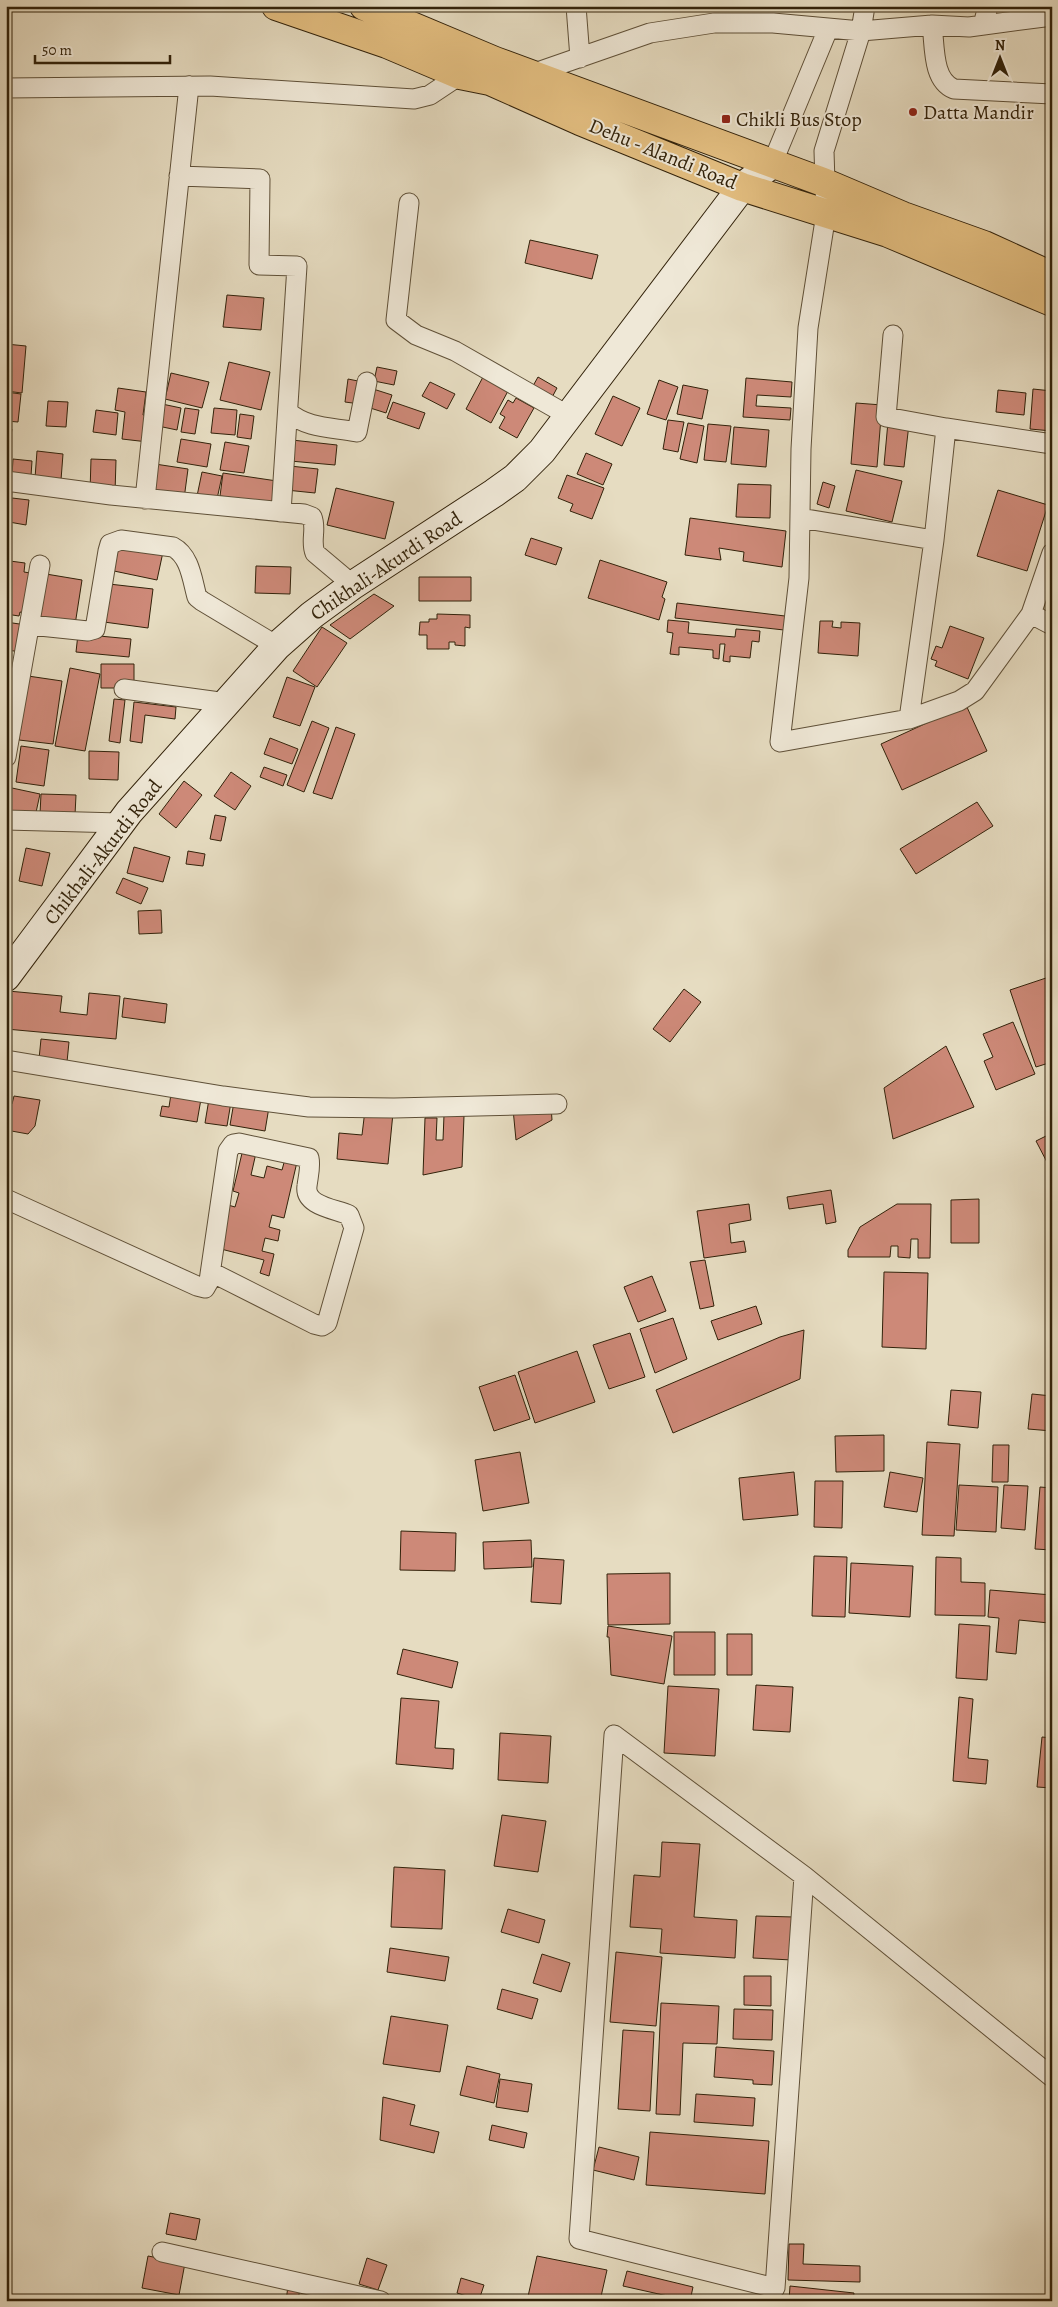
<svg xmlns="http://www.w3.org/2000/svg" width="1058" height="2307" font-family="Alegreya,serif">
<rect width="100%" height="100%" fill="#e6dcc1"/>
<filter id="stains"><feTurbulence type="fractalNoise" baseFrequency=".004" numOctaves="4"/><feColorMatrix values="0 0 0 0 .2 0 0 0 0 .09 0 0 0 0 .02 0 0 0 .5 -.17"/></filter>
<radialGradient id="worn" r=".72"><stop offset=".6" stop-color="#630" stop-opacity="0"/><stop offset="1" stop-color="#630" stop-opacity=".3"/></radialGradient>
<path fill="#cd8978" stroke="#32220a" d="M530,240L598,255L592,279L525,263Z
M227,295L264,298L261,330L223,327Z
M6,344L26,346L22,393L6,391Z
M229,362L270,372L261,410L220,400Z
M377,367L397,371L394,385L374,381Z
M171,373L209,382L202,408L165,399Z
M483,377L508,391L491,423L466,409Z
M538,377L557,388L549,403L529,393Z
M746,378L792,382L791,397L757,395L756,406L791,408L790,420L743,417Z
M348,379L363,382L360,404L345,402Z
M659,380L678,387L666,420L647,414Z
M430,382L455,394L447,409L422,396Z
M683,385L708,390L702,419L677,414Z
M118,388L146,392L143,415L152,416L148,442L122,439L125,412L115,410Z
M370,388L392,395L386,413L364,406Z
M1033,389L1052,391V431L1030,429Z
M998,390L1026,393L1024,415L996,412Z
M6,392L21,394L18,422L6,421Z
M613,396L640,408L622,446L595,434Z
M516,398L534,408L517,438L499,428L505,417L500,414L508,400L513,403Z
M48,401L68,402L66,427L46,426Z
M393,402L425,413L419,429L387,418Z
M856,403L882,405L877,467L851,464Z
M162,404L181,408L177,430L158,426Z
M185,408L199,410L195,434L181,432Z
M214,408L237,410L235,435L211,433Z
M96,410L118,413L116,435L93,432Z
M240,414L254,416L251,439L237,437Z
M668,420L684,422L678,452L663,449Z
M888,422L909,424L904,467L884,465Z
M688,423L704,426L697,463L680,459Z
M708,424L731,426L726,462L704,460Z
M734,427L769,430L766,467L731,464Z
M6,429H12L8,454L6,453Z
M181,439L211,444L207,467L177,462Z
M292,440L337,445L335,465L290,461Z
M225,442L249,446L244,473L220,470Z
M37,451L63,454L61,480L35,478Z
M586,453L612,464L603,485L577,474Z
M13,459L32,461L31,476L12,475Z
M91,459L116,460L115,493L90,492Z
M155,464L188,469L184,499L151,495Z
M290,466L318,469L315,493L286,490Z
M856,470L902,481L892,522L846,511Z
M202,472L222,476L217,499L197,496Z
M223,473L277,481L274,503L220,496Z
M567,475L604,488L592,519L570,511L573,504L558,498Z
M823,482L835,486L829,508L817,504Z
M738,484L771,485L770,518L736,517Z
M336,488L394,502L385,539L327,525Z
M998,490L1048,505L1027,571L977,556Z
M6,491L12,492L9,514H6Z
M12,498L29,500L26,525L9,522Z
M690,518L786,531L782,567L743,561L744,552L719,548L721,560L685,555Z
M531,538L562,548L556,565L525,555Z
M119,543L163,552L157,580L114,571Z
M600,560L667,582L662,597L665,599L659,620L588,598Z
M10,561L25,563L24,572L30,573L24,613L20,612L19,616L6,614V568H8Z
M256,566L291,567L290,594L255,593Z
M46,574L82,580L75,625L39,620Z
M419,577H471V601H419Z
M109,584L153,589L148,628L104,622Z
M374,594L394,606L350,639L330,625Z
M677,603L785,616L784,630L675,618Z
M437,614L470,615V628L465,627V646L455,645V642H449V649H427V635H419L420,622H429V619H437Z
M668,620L689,622L688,633L735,637L736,629L760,631L759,642L752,641L750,658L730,656V662L723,661L725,644H720L719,659L713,658V650L679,647V655L670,654L673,633L667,632Z
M820,621H833L832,627L841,628V622L860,623L858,656L818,653Z
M6,622L26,625L22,652L6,650Z
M950,626L984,638L968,679L935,666L937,661L931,659L936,646L942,648Z
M322,627L347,643L317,687L293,671Z
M78,634L131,639L129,657L76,652Z
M101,664H134V688H101Z
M70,668L100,674L85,751L55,746Z
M28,676L62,681L53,744L19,740Z
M287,677L315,687L300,726L273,717Z
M114,699L125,700L120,743L109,741Z
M134,702L176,707L175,719L145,715L142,743L130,741Z
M966,705L987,751L902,790L881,744Z
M312,721L329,728L304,792L287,785Z
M336,727L355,734L332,799L313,793Z
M270,738L298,749L292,764L264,754Z
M21,746L49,750L44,786L16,782Z
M89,751L119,752L118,780L89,779Z
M264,767L287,775L283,786L260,777Z
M231,772L251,786L235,810L214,796Z
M184,781L202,795L176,828L159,814Z
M12,788L40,794L35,817L7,811Z
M41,794L76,795L75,815L40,814Z
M977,802L993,826L916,874L900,849Z
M215,815L226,817L221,841L210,839Z
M134,847L170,857L163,882L127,873Z
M26,848L50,853L42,886L19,881Z
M188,851L205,854L203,866L186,864Z
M123,878L148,888L141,904L116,893Z
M161,910L162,933L139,934L138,911Z
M1052,976V1062L1036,1067L1010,990Z
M684,989L701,1002L670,1042L653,1029Z
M8,991L62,996L60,1012L87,1015L89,993L120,996L116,1039L6,1029Z
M124,998L167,1004L165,1023L122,1017Z
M1013,1022L1035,1074L996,1090L984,1061L993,1057L983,1034Z
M41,1039L69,1042L67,1062L39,1059Z
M946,1046L974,1107L893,1139L884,1088Z
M171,1094L201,1099L197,1122L160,1116L162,1106L169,1107Z
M14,1096L40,1100L35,1126L28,1134L6,1130V1103L12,1104Z
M209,1099L231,1102L227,1126L205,1123Z
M234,1102L269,1107L265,1131L230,1125Z
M551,1106L552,1120L516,1140L513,1109Z
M365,1110L393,1113L388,1164L337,1159L339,1133L362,1135Z
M444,1115L464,1116L462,1167L423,1175L425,1118H437L436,1140H443Z
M1052,1133V1165L1049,1166L1036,1141Z
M243,1149L256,1153L251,1175L264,1178L267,1166L282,1170L285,1159L297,1162L284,1218L272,1215L269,1227L280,1230L278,1241L265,1238L262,1251L274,1254L269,1276L260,1273L264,1260L217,1248L228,1205L235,1207L239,1193L233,1191Z
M831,1190L836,1222L826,1224L823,1204L789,1209L787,1197Z
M979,1199V1243H951V1200Z
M749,1204L751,1220L729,1224L731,1243L744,1241L746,1252L704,1258L697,1211Z
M897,1204H931L930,1258H918V1239H911L910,1258L898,1257V1246H891L890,1257H848V1250L860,1227Z
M705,1260L714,1306L700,1309L690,1262Z
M884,1272L928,1273L926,1349L882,1347Z
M652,1276L666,1311L638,1322L624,1287Z
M756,1306L762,1324L718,1340L711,1321Z
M673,1318L687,1359L655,1373L640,1329Z
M804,1330L800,1379L673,1433L656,1390L780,1337Z
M630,1333L645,1377L609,1389L593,1345Z
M577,1351L595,1402L535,1423L518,1372Z
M515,1375L530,1419L494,1431L479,1387Z
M951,1390L981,1392L978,1428L948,1425Z
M1032,1394L1052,1396V1431L1028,1429Z
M884,1435V1471L836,1472L835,1436Z
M927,1442L960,1444L954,1536L922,1535Z
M993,1445H1009L1008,1482H992Z
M520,1452L529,1503L483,1511L475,1460Z
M794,1472L798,1515L743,1520L739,1478Z
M890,1472L923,1478L917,1512L884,1507Z
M815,1481H843L842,1528L814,1527Z
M959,1485L998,1487L996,1532L956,1530Z
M1004,1485L1028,1486L1025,1530L1001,1528Z
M1040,1487L1052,1488V1550L1035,1549Z
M401,1531L456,1533L455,1571L400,1570Z
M531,1540L532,1567L484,1569L483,1542Z
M814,1556L847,1557L845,1617L812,1616Z
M936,1557L961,1558V1582L985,1583V1616L935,1615Z
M534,1558L564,1560L561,1604L531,1602Z
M851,1563L913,1566L910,1617L849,1613Z
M670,1573V1624L608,1625L607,1574Z
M990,1590L1052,1595L1049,1623L1019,1620L1016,1654L996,1652L999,1618L988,1617Z
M959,1624L990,1626L987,1680L956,1678Z
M608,1626L672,1636L664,1684L611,1675L609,1637H607Z
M674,1632H715V1675H674Z
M727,1634H752V1675H727Z
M403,1649L458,1662L452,1688L397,1674Z
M756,1685L793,1687L790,1732L753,1730Z
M668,1686L719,1689L715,1756L664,1753Z
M959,1697L973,1699L968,1758L988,1760L986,1784L953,1781Z
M401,1698L439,1701L435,1748L454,1749L453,1769L396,1764Z
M500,1733L551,1736L548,1783L498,1780Z
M1042,1737L1052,1738V1788L1037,1787Z
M502,1815L546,1821L538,1872L494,1866Z
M662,1842L700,1844L694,1917L737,1920L735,1958L660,1953L662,1929L630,1927L634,1875L660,1877Z
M394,1867L445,1870L442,1929L391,1927Z
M508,1909L545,1920L539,1943L501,1932Z
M756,1916L794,1917L792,1960L753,1958Z
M390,1948L449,1957L445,1981L387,1972Z
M616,1952L662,1957L656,2026L610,2022Z
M542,1954L570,1963L561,1992L533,1983Z
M744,1976H771V2006L744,2005Z
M502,1989L538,1999L532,2019L497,2009Z
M661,2003L719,2006L717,2044L683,2043L680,2115L656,2114Z
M734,2009L773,2010L772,2040L733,2039Z
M391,2016L448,2025L440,2072L383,2064Z
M623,2030L654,2032L650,2111L618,2109Z
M716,2047L774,2051L772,2085L753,2084V2080L714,2077Z
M467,2066L500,2074L494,2103L460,2095Z
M500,2079L532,2084L528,2112L496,2107Z
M696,2094L755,2098L753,2126L694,2122Z
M383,2097L415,2105L410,2125L439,2132L434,2153L380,2140Z
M492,2125L527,2133L524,2148L489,2140Z
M650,2132L769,2141L765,2194L646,2185Z
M599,2147L639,2157L634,2180L593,2170Z
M170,2213L200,2219L196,2240L166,2234Z
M789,2244H804L803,2264L860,2266V2282L788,2280Z
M148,2256L185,2263L179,2295L142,2288Z
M537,2256L607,2270L600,2301H527Z
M367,2258L387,2265L378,2290L359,2284Z
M627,2271L693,2287L690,2301L623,2286Z
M461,2278L484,2285L479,2300L457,2293Z
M288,2286L300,2288L298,2301H286Z
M790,2286L854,2293L853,2301H789Z"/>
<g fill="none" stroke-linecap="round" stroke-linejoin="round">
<g stroke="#5f5038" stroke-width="21">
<path id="street" d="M576,6L580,58
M865,6L861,31L824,151L826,214L808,328L801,449L799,578L780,742L909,719
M932,25C935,46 932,80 954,89L1052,94
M983,25L988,6
M532,74L650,33L714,23H773L861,31L932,25L969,27L1052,16
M6,88L210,86L414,99L430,95L460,75
M772,164L828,29
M179,176L260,179L259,265L297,266L281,512
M409,203L396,320L416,335L455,351L569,416
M893,335L886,417L946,428
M288,412C308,429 332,427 357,432L367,382
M1052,444L946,428L934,540L909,719L959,701L975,691L1031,614L1052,553
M6,481L111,495L304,514L312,517C317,529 310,541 315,553L353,585
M145,499L189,86
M800,518L934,540
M1031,614L1052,625
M30,625L88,631L95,629L108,551L110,544L121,540L173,547C190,556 192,579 197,597L202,601L277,646
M124,689L227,703
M6,757L40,565
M6,820L120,823
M6,1060L223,1096L309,1107L394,1108L557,1104
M6,1199L197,1286L205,1288L209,1281L228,1151L233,1144L239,1143L309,1158C311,1167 308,1177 307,1186C304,1206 336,1209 349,1215L354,1228L327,1323L322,1326L314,1324L211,1272
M614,1735L579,2239L775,2288L804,1876
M614,1735L804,1876L1052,2077
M162,2252L381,2301"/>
</g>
<g stroke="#32220a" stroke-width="30">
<path id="secondary" d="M6,977L129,812L277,646L312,615L353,585L494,493L515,478L542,451L742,187L772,164"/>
</g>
<g stroke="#32220a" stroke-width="30">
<path id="primary" d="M276,6L387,44L460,75L490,81L580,121L742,187L888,233L1052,302
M364,6L495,61L823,182L903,216L984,245L1052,276"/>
</g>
<use href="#street" stroke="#efe8d7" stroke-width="19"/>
<use href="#secondary" stroke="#efe8d7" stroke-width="28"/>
<use href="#primary" stroke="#e3be80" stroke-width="28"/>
</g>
<g fill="#8f2418" stroke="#efe8d7" stroke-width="2">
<circle cx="913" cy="112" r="5"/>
<rect x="721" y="114" width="10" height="10" rx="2.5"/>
</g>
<g text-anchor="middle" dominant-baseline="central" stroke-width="4" stroke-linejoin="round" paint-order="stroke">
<g font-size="20" fill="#32220a" stroke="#efe8d7" text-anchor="start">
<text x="923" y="112">Datta Mandir</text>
<text x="736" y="119">Chikli Bus Stop</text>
</g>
<g font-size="20" fill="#32220a" stroke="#efe8d7">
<text transform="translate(663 154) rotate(22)">Dehu - Alandi Road</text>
<text transform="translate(386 566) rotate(-34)">Chikhali-Akurdi Road</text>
<text transform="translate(103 852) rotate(-52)">Chikhali-Akurdi Road</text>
</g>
</g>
<rect width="1058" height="2307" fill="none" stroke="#e6dcc1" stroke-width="25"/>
<rect x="8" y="8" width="1043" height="2292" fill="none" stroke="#32220a" stroke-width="2.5"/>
<rect x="12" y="12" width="1033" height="2282" fill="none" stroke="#32220a"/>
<g transform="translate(1000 58)" stroke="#efe8d7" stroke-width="4" paint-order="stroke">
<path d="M0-4L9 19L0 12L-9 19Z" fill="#32220a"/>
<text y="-8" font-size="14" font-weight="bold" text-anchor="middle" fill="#32220a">N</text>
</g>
<path d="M35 55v8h135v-8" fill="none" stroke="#32220a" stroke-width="2.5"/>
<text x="42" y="55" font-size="15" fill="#32220a" stroke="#efe8d7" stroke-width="4" paint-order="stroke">50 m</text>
<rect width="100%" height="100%" filter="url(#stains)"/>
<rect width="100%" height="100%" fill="url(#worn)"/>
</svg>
